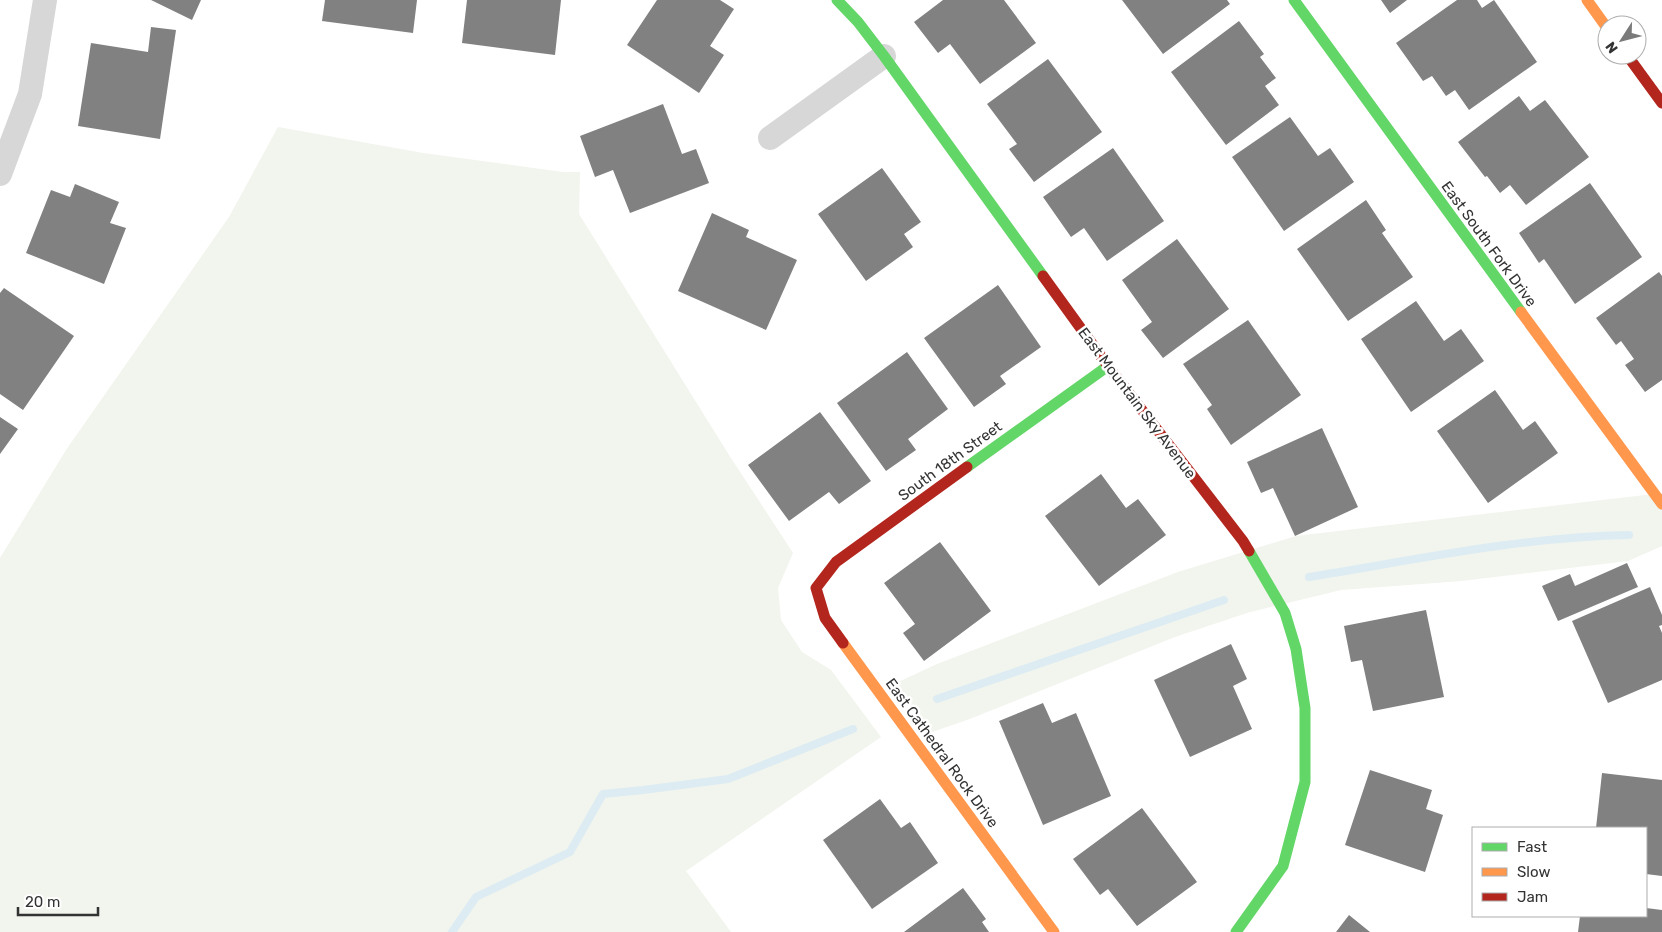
<svg xmlns="http://www.w3.org/2000/svg" width="1662" height="932" font-family="Rubik,sans-serif">
<rect width="100%" height="100%" fill="#fff"/>
<path fill="#f1f5ed" d="M278,127L423,153L563,172H580L579,214L729,455L793,553L778,588L781,620L802,652L831,670L881,737L686,871L731,932H0V558L66,450L229,217Z
M1662,493V546L1628,561L1461,581L1341,590L1250,612L1175,637L967,720L932,732L894,684L937,664L1178,572L1296,536Z"/>
<g fill="none" stroke-linecap="round" stroke-linejoin="round">
<path stroke="#ddebf3" stroke-width="8" d="M1309,577C1415,560 1521,537 1629,535
M937,699L1224,600
M452,932L476,897L570,852L603,794L643,790L728,779L853,729"/>
</g>
<path fill="#818181" d="M151,0H201L192,20Z
M325,0H417L413,33L322,21Z
M467,0H561L555,55L462,43Z
M657,0H720L734,9L710,46L724,55L699,93L627,45Z
M943,0H1004L1036,43L980,84L950,44L938,53L914,22Z
M1122,0H1227L1230,4L1163,54Z
M1381,0H1407L1390,13Z
M1457,0H1477L1482,8L1494,0L1537,62L1469,110L1455,90L1446,96L1432,76L1423,81L1396,43Z
M1239,21L1264,54L1260,57L1276,78L1265,86L1279,105L1226,145L1171,72Z
M151,27L176,30L160,139L78,126L91,43L148,52Z
M1048,59L1102,132L1034,182L1009,149L1017,144L987,104Z
M1519,96L1530,111L1545,100L1589,157L1526,205L1510,185L1500,193L1487,176L1485,177L1458,142Z
M663,104L682,154L696,149L709,183L630,213L613,170L595,177L580,136Z
M1290,117L1318,156L1330,148L1354,182L1284,231L1232,157Z
M1113,148L1164,221L1107,261L1084,228L1071,237L1043,197Z
M882,168L921,222L904,234L913,247L866,281L818,214Z
M1590,183L1642,257L1575,304L1544,259L1539,263L1519,233Z
M75,184L119,202L110,223L126,228L104,284L26,253L51,190L70,197Z
M1366,200L1386,230L1382,233L1413,277L1348,321L1297,249Z
M712,213L749,230L746,237L797,260L766,330L678,291Z
M1177,239L1229,309L1163,358L1141,330L1152,322L1122,280Z
M1659,272L1662,276V380L1645,392L1625,365L1634,359L1621,341L1616,345L1596,318Z
M998,285L1041,347L1000,376L1006,384L974,407L924,338Z
M4,288L74,336L23,410L0,394V293Z
M1416,301L1444,341L1461,329L1484,361L1411,412L1361,339Z
M1248,320L1301,395L1231,445L1207,409L1212,405L1183,364Z
M907,352L948,409L908,439L916,450L886,471L837,403Z
M1495,390L1523,430L1535,421L1558,453L1488,503L1437,431Z
M820,412L871,481L839,504L829,492L789,521L748,465Z
M0,417L18,429L0,454Z
M1322,428L1358,507L1295,536L1273,488L1261,493L1247,462Z
M1101,474L1126,508L1138,499L1166,535L1099,586L1045,516Z
M940,542L991,611L924,661L903,633L915,624L884,583Z
M1627,563L1638,587L1558,621L1542,586L1570,574L1575,586Z
M1650,587L1662,615V625L1659,626L1662,633V680L1608,703L1572,621Z
M1426,610L1444,697L1373,711L1362,660L1351,662L1344,626Z
M1231,644L1247,679L1233,686L1252,729L1190,757L1154,680Z
M1043,703L1052,723L1076,713L1111,796L1043,825L999,721Z
M1370,770L1432,790L1426,809L1443,815L1425,872L1345,845Z
M1602,773L1662,780V876L1646,874V828H1596Z
M880,799L901,828L910,822L938,863L872,909L823,840Z
M1142,808L1197,882L1137,926L1108,889L1100,895L1073,859Z
M963,888L986,919L982,922L989,932H904Z
M1646,908L1662,910V932H1578L1580,916H1646Z
M1349,915L1370,932H1336Z"/>
<g fill="none" stroke-linecap="round" stroke-linejoin="round">
<path stroke="#d7d7d7" stroke-width="24" d="M770,138L884,56
M0,174L30,94L45,0"/>
<path stroke="#63d668" stroke-width="11" d="M837,0L858,22L884,56L1043,276
M1294,0L1521,312
M967,467L1108,366
M1236,932L1283,866L1305,782V708L1296,649L1285,613L1249,551"/>
<path stroke="#ff974d" stroke-width="11" d="M1587,0L1607,28
M1521,312L1662,504
M843,643L1054,932"/>
<path stroke="#b3261e" stroke-width="11" d="M1627,55L1662,103
M1043,276L1108,366L1243,541L1249,551
M843,643L825,618L816,588L836,562L967,467"/>
</g>
<g text-anchor="middle" dominant-baseline="central" stroke-width="5" stroke-linejoin="round" paint-order="stroke">
<g font-size="15" fill="#333" stroke="#fff">
<text transform="translate(1489 244) rotate(54)">East South Fork Drive</text>
<text transform="translate(1137 403) rotate(53)">East Mountain Sky Avenue</text>
<text transform="translate(950 461) rotate(-36)">South 18th Street</text>
<text transform="translate(942 753) rotate(54)">East Cathedral Rock Drive</text>
</g>
</g>
<rect x="1472" y="827" width="175" height="90" fill="#ffffff" stroke="#adadad"/>
<rect x="1482" y="843" width="25" height="8" fill="#63d668" stroke="#adadad"/>
<text x="1517" y="852" font-size="15" fill="#333333">Fast</text>
<rect x="1482" y="868" width="25" height="8" fill="#ff974d" stroke="#adadad"/>
<text x="1517" y="877" font-size="15" fill="#333333">Slow</text>
<rect x="1482" y="893" width="25" height="8" fill="#b3261e" stroke="#adadad"/>
<text x="1517" y="902" font-size="15" fill="#333333">Jam</text>
<g transform="translate(1622 40) rotate(234)"><circle r="24" fill="#ffffff" stroke="#adadad"/>
<path d="M0-4L9 19L0 12L-9 19Z" fill="#7a7a7a"/>
<text y="-8" font-size="14" font-weight="bold" text-anchor="middle" fill="#333333">N</text>
</g>
<path d="M18 907v8h80v-8" fill="none" stroke="#333333" stroke-width="2.5"/>
<text x="25" y="907" font-size="15" fill="#333333" stroke="#ffffff" stroke-width="4" paint-order="stroke">20 m</text>
</svg>
